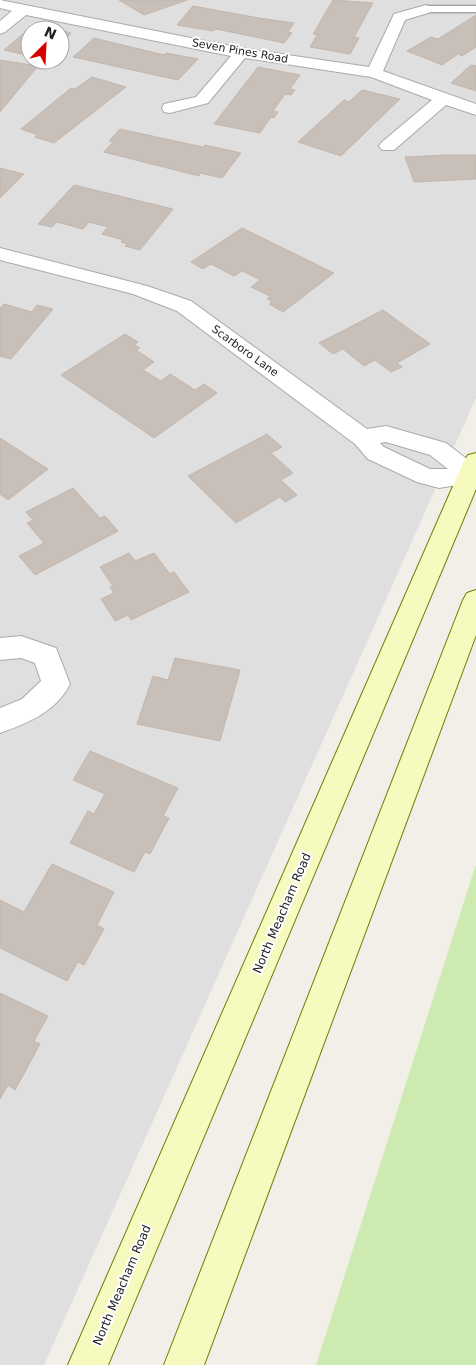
<svg xmlns="http://www.w3.org/2000/svg" width="476" height="1365" font-family="'DejaVu Sans',sans-serif">
<rect width="100%" height="100%" fill="#f2efe9"/>
<path fill="#e0dfdf" fill-rule="evenodd" d="M0,0H476V398L44,1365H0ZM30,30H60V60H30Z"/>
<path fill="#cdebb0" d="M476,864V1365H316Z"/>
<path fill="#c7bfb8" stroke="#c4b6ab" d="M119,0H187L144,15Z
M333,0L373,3L354,37L359,38L350,54L310,47L317,35L313,34Z
M193,6L259,18L294,23L288,32L292,33L284,43L216,29L213,31L177,25Z
M476,15V47L462,56L458,54L442,65L407,51L431,37L438,39Z
M60,30L71,33L60,46Z
M30,32V56L4,50L24,33Z
M94,38L164,55L166,53L198,59L178,80L73,57Z
M0,60L38,66L0,112Z
M471,65L476,66V91L451,83Z
M258,67L300,75L290,89L295,90L291,95L285,94L273,111L278,112L274,118L271,117L260,133L214,124Z
M92,77L126,87L54,143L35,137L38,135L21,129L71,88L75,89Z
M362,90L400,99L341,156L298,142L344,100L349,102Z
M120,129L203,147L205,145L241,153L222,178L200,173L199,176L104,152L113,142L109,141Z
M446,155H476V179L414,182L405,157Z
M0,168L24,174L0,198Z
M74,185L173,209L140,250L125,246L127,244L121,242L123,240L102,234L108,227L89,222L83,229L57,222L52,227L38,224Z
M242,228L334,273L283,312L269,304L272,301L267,299L270,296L251,287L260,280L242,271L234,276L211,264L203,269L191,262Z
M4,304L32,312L37,305L53,309L11,359L0,356V308Z
M383,310L430,344L397,363L402,367L391,372L375,360L364,366L343,349L333,354L319,343Z
M125,334L138,342L134,345L140,348L136,350L154,362L143,370L161,381L170,374L195,390L204,384L217,393L154,438L61,375Z
M267,434L282,447L271,453L293,473L281,480L297,495L285,502L280,497L236,523L188,476Z
M0,438L48,469L8,500L0,494Z
M73,488L100,518L105,516L118,531L35,575L19,556L44,543L27,523L33,520L26,512Z
M129,553L135,561L154,553L170,574L174,572L189,592L131,620L128,615L115,621L101,599L114,593L110,587L113,586L100,567Z
M175,658L240,670L220,741L137,724L153,676L168,680Z
M90,751L178,788L163,816L169,818L150,854L145,852L134,872L70,843L88,811L94,814L105,794L73,780Z
M52,864L114,892L97,925L104,929L84,965L78,962L67,981L0,948V900L24,912Z
M0,993L48,1016L34,1041L40,1044L15,1090L8,1085L0,1099Z"/>
<g fill="none" stroke-linecap="round" stroke-linejoin="round">
<g stroke="#a9a9a9" stroke-width="3">
<path id="lane" d="M476,6V12H426L422,9L426,6Z"/>
</g>
<g stroke="#a9a9a9" stroke-width="2">
<path id="street" d="M0,0L241,48L369,67L394,14L426,5L433,9L431,12L405,20L383,71L476,104V115L446,105L394,150H382L379,146L382,142L432,100L371,77L245,58L208,103L170,113L164,112L162,108L164,104L196,97L231,56L26,15L5,32L0,34V21L12,11L0,8Z
M0,248L147,286L191,301L367,429L386,426L446,443L476,466V485L470,483L439,488L417,482L368,459L355,444L177,311L133,294L0,260ZM386,442L430,455L448,469H430L384,447L380,443Z
M21,636L56,648L70,684C56,712 28,723 0,733V708L22,699L41,681L35,663L21,658L0,660V638Z"/>
</g>
<g stroke="#707d05" stroke-width="2">
<path id="secondary" d="M476,453V489L108,1365H68L464,461L468,455Z
M476,590V635L204,1365H164L463,600L467,593Z"/>
</g>
<use href="#lane" fill="#fff" fill-rule="evenodd"/>
<use href="#street" fill="#fff" fill-rule="evenodd"/>
<use href="#secondary" fill="#f7fabf" fill-rule="evenodd"/>
</g>
<g text-anchor="middle" dominant-baseline="central" stroke-width="4" stroke-linejoin="round" paint-order="stroke">
<g font-size="11" fill="#222" stroke="#fff">
<text transform="translate(240 51) rotate(10)">Seven Pines Road</text>
<text transform="translate(245 351) rotate(36)">Scarboro Lane</text>
</g>
<g font-size="12" fill="#222" stroke="#fff">
<text transform="translate(282 913) rotate(-67)">North Meacham Road</text>
<text transform="translate(122 1285) rotate(-67)">North Meacham Road</text>
</g>
</g>
<g transform="translate(45 45) rotate(24)"><circle r="24" fill="#ffffff" stroke="#a7a7a7"/>
<path d="M0-4L9 19L0 12L-9 19Z" fill="#d40000"/>
<text y="-8" font-size="14" font-weight="bold" text-anchor="middle" fill="#222222">N</text>
</g>
</svg>
